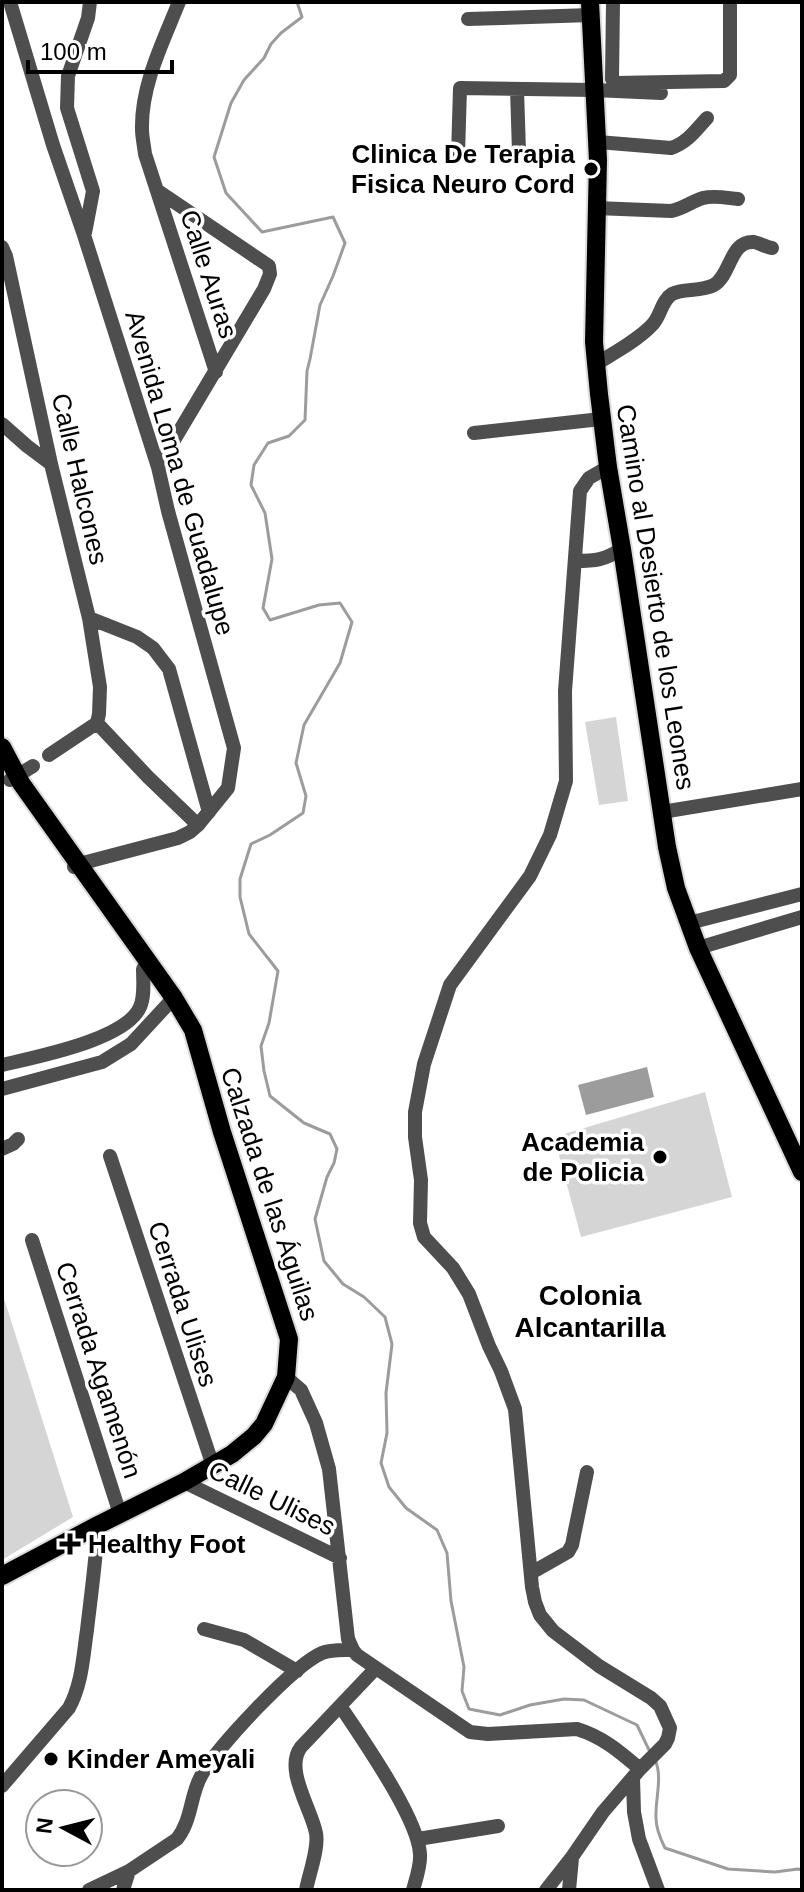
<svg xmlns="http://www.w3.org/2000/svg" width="804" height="1892" font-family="Arial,sans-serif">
<rect width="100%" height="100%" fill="#fff"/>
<path fill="#d5d5d5" d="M616,717L628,801L599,805L585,722Z
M705,1092L732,1197L581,1237L554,1137Z
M2,1292L73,1517L2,1560Z"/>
<path fill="#9c9c9c" d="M647,1067L654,1097L586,1115L578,1085Z"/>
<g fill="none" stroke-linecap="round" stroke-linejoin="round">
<path stroke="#9c9c9c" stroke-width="3" d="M297,2L302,17L281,33L271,44L264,58L244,80L231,103L214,157L226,193L262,232L333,217L345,243L333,276L320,305L310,359L307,371L305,420L289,436L268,443L254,465L251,485L265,513L272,559L263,608L270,620L319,605L340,603L352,622L340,663L304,725L296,763L306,796L303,813L270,835L251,844L240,879V897L249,934L278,971L269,1023L261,1046L264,1071L270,1096L304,1123L330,1134L337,1149L334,1163L327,1177L315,1219L324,1261L343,1284L364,1297L385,1317L392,1344L386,1393L387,1433L381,1463L389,1487L406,1508L437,1530L447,1553L451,1601L464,1667L462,1691L469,1709L500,1715L530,1705L564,1699L584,1700L637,1725L651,1754
M655,1760C663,1776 655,1800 656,1818C656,1829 660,1838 665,1848L728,1869L775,1872L798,1869L802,1870"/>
<g stroke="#dbdbdb" stroke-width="22">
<path id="major" d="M590,2L598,160L594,342L599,394L608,467L622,549L667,847L676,888L698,948L802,1172
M2,747L21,783L174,998L193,1030L222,1132L289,1339L286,1377L264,1424L254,1436L232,1454L184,1482L98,1525L2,1576"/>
</g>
<path stroke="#4e4e4e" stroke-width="14" d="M10,2L53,145L84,235L158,467L168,511L234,748L228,788L198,825L190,832L178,838L79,864L74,867
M179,2C163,42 141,85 142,129C142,137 144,145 145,154L216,372
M613,2L612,79L615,83L724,81L730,75V2
M468,19L591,15
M517,89L519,152
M598,142L671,148C687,143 696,130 707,118
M458,155L460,88L594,90L661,93
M158,191L269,266L270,274L264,289L158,467
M596,208L671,211C683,209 692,201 703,198C714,195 727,198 738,199
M85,233L93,191L67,108L68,76L88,18L90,2
M2,247L6,256L51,464L89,618L100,687L99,714L97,723L49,755
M596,364C614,353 638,340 652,325C661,316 661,301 672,294C683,288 701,292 714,285C731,275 730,240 754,242C759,243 766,247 772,248
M2,424L27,446L51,464
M474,433L601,419
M575,561C596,561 604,560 622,549
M89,618L137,637L153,648L169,669L209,812
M97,723L148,777L198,825
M10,780L33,766
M662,812L802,789
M689,923L802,894
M698,948L802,917
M2,1065C35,1057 126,1040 140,1007C145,996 143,981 143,969
M2,1089L102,1062L131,1044L168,1004
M2,1149L13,1144L18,1139
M110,1156L213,1466
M32,1240L120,1514
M286,1377L301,1390L316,1423L329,1469L348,1639L353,1650L357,1655L470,1732L488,1734L577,1729C603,1737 620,1752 640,1769
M184,1482L340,1558
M531,1573L568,1552L572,1545L587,1472
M204,1629L244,1640L297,1671
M341,1707C362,1739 418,1818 420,1854C421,1865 416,1879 413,1890
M633,1778L634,1812L639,1839L658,1890
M2,1786L69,1708C82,1684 83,1657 87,1630C91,1595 96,1560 98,1525
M418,1839L498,1826
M89,1890L129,1871L177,1839C192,1820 190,1796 201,1776C216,1748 294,1665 322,1653C331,1649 343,1650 353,1650
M123,1890L129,1871
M306,1890C309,1874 319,1848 316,1833C311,1808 284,1769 301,1747L376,1668
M546,1890L572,1857L603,1812L640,1769L665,1744L668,1738L670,1728L660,1706L651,1698L599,1666L553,1631L540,1615L535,1602L532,1587L515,1409L501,1371L489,1346L469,1294L453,1268L424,1237L420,1223L421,1180L415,1137V1112L424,1064L450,985L530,876L550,835L566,781L565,691L580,491L589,478L608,467
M569,1890L572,1858"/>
<use href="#major" stroke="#000" stroke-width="18"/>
</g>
<g fill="#000" stroke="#fff" stroke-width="3">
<circle cx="591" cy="169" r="8"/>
<circle cx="660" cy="1157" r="8"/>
<path d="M66 1532h8v8h8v8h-8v8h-8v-8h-8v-8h8z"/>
<circle cx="51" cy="1759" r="8"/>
</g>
<g text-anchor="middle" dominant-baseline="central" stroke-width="7" stroke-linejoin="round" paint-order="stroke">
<g font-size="26" font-weight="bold" fill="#000" stroke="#fff" text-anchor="end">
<text x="575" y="154">Clinica De Terapia<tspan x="575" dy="30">Fisica Neuro Cord</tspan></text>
<text x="644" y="1142">Academia<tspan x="644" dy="30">de Policia</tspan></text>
<text x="88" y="1544" text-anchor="start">Healthy Foot</text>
<text x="67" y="1759" text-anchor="start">Kinder Ameyali</text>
</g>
<g font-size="26" fill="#000" stroke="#fff">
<text transform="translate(209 274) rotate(72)">Calle Auras</text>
<text transform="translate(180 473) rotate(74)">Avenida Loma de Guadalupe</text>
<text transform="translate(80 479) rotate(77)">Calle Halcones</text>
<text transform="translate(656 597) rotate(81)">Camino al Desierto de los Leones</text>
<text transform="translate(270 1194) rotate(72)">Calzada de las Águilas</text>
<text transform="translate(183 1304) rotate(72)">Cerrada Ulises</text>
<text transform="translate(99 1370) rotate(72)">Cerrada Agamenón</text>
<text transform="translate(272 1498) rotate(26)">Calle Ulises</text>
</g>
<g font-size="28" font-weight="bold" fill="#000" stroke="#fff">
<text x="590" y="1295">Colonia<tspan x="590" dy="32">Alcantarilla</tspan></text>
</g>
</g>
<rect width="804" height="1892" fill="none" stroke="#000000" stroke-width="8"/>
<g transform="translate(64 1828) rotate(277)"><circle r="38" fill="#ffffff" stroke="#999999" stroke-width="2"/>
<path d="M0-6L14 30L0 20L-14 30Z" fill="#000000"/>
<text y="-12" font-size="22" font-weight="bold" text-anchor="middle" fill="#000000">N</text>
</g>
<path d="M28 60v12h144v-12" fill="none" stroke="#000000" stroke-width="4"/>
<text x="40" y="60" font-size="24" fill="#000000" stroke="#ffffff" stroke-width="6" paint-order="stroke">100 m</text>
</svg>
